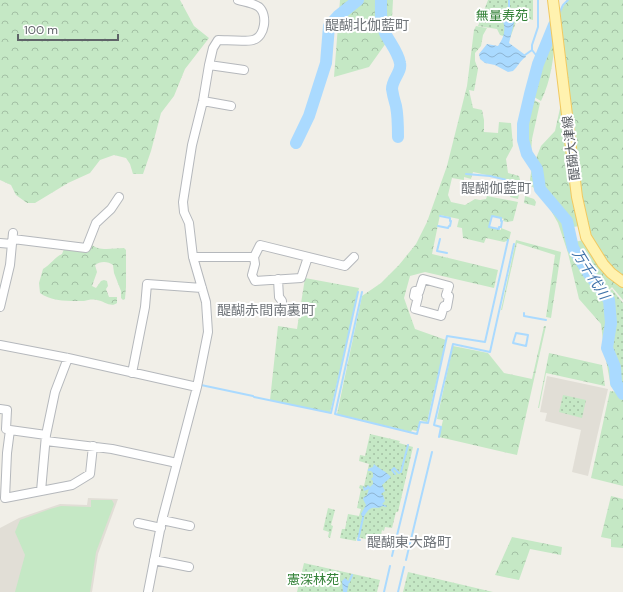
<svg xmlns="http://www.w3.org/2000/svg" width="623" height="592" font-family="'DM Sans','Noto Sans JP',sans-serif">
<defs>
<pattern id="forest-crowns" width="20" height="18" patternUnits="userSpaceOnUse"><rect width="20" height="18" fill="#c5e8c5"/><path d="M2 6a3 3 0 1 1 6 0M12 15a3 3 0 1 1 6 0" fill="none" stroke="#a3c0a4"/></pattern>
<pattern id="garden-dots" width="8" height="8" patternUnits="userSpaceOnUse"><rect width="8" height="8" fill="#c5e8c5"/><path d="M2 2h.1M6 6h.1" fill="none" stroke="#a3c0a4" stroke-width="1.8" stroke-linecap="round"/></pattern>
<pattern id="water-waves" width="16" height="10" patternUnits="userSpaceOnUse"><rect width="16" height="10" fill="#aadaff"/><path d="M0 5q4-4 8 0t8 0" fill="none" stroke="#8eb4d2"/></pattern>
</defs>
<rect width="100%" height="100%" fill="#f1efe8"/>
<path fill="#e1ded6" d="M547,376L608,389L588,476L572,472L581,430L545,421L547,413L540,412Z
M88,498L118,499L98,554L92,592H0V528L19,518L60,504L87,505Z"/>
<path fill="url(#forest-crowns)" d="M0,0H180L194,26L209,38L185,69L174,96L161,113L151,151L143,174H133L130,164L126,158L114,155L100,160L90,173L68,183L35,203H27L16,195L11,185L0,180Z
M340,0H393L391,36L369,67L334,77Z
M567,0H623V278L613,272L588,236L580,196L556,19Z
M476,26L487,28L483,35L481,46L475,53V61L478,69L474,91L469,90L473,108L482,110L484,120V132L498,133L499,122L511,123L513,146L506,159L508,173L519,176L521,184L518,199L510,197L513,181L473,172L471,179L464,177V180L452,178L448,195L451,202L465,205L475,199L480,200L486,199L487,196L518,202L513,221L507,222L503,221L504,219L491,216L489,227L501,230V228L511,232L509,240L504,242L486,238L484,243L463,238L462,228L457,227L459,219L440,215L432,254L498,270L494,288L425,272L410,276L404,298L415,329L446,340L427,422L420,420L417,431L412,430L411,432L337,414L362,296L381,283L399,265L416,244L427,222L447,166L467,86L474,30Z
M555,35C554,57 551,81 541,101L534,97L544,61Z
M534,100L540,103L532,139L531,154H530C524,132 528,121 534,100Z
M561,104L580,226L573,227L571,220L542,188L540,168L535,161L541,146L555,131Z
M532,167L535,171L536,189L531,186L530,179Z
M541,193L565,222L572,249L588,276L607,301L609,323L606,348L614,368V383L618,388L611,387L604,349L601,324L579,299L568,253L558,223Z
M525,196L534,199L536,202L535,206L524,203Z
M516,240L561,252L551,318L546,317L555,255L517,243L502,310H501Z
M583,240L606,275L623,286V300L612,287L606,293C596,280 576,258 575,242Z
M91,244C98,252 114,248 124,248L126,250V287L125,299L123,300L121,298V291L114,273L113,265C108,261 100,261 95,265L97,272L92,286L96,288L101,281L104,280L107,281L108,286L106,289L109,297H117V303C111,308 104,301 97,300C92,299 88,300 84,301C70,301 52,302 40,293L39,283L43,269C50,265 55,257 62,254L64,249Z
M305,278L359,288L330,413L270,400L278,326L297,329Z
M544,326H546L517,455L439,437L443,420L437,419L453,346L488,353L504,373L532,379Z
M549,353L602,365L605,386L546,373L539,408H538Z
M610,391L619,392L623,400V486L591,478Z
M611,496L623,499V548L611,547V539L601,537Z
M512,537L562,547L561,555L530,549L519,580L495,575Z"/>
<path fill="url(#garden-dots)" d="M488,0H533V20L521,17H518L510,38L500,35L497,29L478,26Z
M612,289L623,303V391C616,379 620,378 617,367C616,360 610,354 610,347C608,330 617,311 607,295Z
M563,395L586,400L582,418L559,412Z
M370,434L400,441L399,443L413,447L398,512H396L392,528L385,527L384,531L382,530L380,539L383,540L382,543L357,537L356,541L340,538L342,529H345L348,514L359,516L361,509L357,508L361,489L359,488L360,485L364,486L369,464L359,461L360,455L365,456Z
M328,508L335,510L331,525L333,526L330,538L328,537L329,532L323,530Z
M304,563L380,580L377,592H297Z
M408,572L493,592H403Z"/>
<path fill="#c5e8c5" d="M91,500H112L114,504L96,552L90,592H15L25,555L15,532L20,520L50,509L61,506L91,507Z"/>
<path fill="url(#water-waves)" d="M505,17L512,18L514,23L509,43L524,54L526,57C520,60 518,67 513,71L508,72L495,65L485,63L480,59L479,54L487,44L498,46C504,38 506,30 503,21Z
M374,464C379,469 386,471 391,477L382,485L385,491L381,494L382,495H383L385,501L382,504L387,506L386,507L382,506C378,509 377,507 372,508C368,509 365,515 363,518L361,514L366,505L363,499L364,497L367,495L369,489L364,491L363,487L364,486L365,488L368,485L370,487L373,484V481L371,479L373,477V473L371,471H368V469L373,467Z
M345,578L349,582L347,592H343L342,581Z"/>
<g fill="none" stroke-linecap="round" stroke-linejoin="round">
<path stroke="#aadaff" stroke-width="2" d="M509,0V15
M538,0V27L532,45V50L540,60
M559,14L563,5L568,0
M525,55L532,50
M466,174L490,176L511,181
M492,216L501,218V221H502L501,227H499V229L489,227Z
M438,226L448,228L449,226H450L451,221H450V218L440,216
M440,239L437,251L447,253
M362,292L335,414L417,434L420,422L428,423L447,336L485,342L508,240
M524,313V316L546,320
M516,333L528,335L526,346L513,343Z
M201,385L253,396
M254,397L331,413L358,292
M439,437L441,427L434,425L453,344L490,352L514,244
M401,472L408,445
M395,474L392,470L394,468L399,473
M360,540H358L363,518
M392,556L418,449
M406,560L432,452
M349,582L352,575
M384,592L390,566
M398,592L404,567"/>
<path stroke="#aadaff" stroke-width="12" d="M381,0C381,11 380,23 385,33C390,43 398,52 400,63C402,72 392,79 392,89C393,96 394,99 396,106C398,116 398,127 398,137
M554,25L538,64L530,94L523,124V140L527,154L537,169L540,189L567,221L573,248L589,274L609,300L611,323L607,348L615,367L616,383L623,394
M296,143L309,116L326,63L329,26L338,16L358,0"/>
<g stroke="#b5b8bc" stroke-width="10">
<path id="minor" d="M209,65L244,70
M203,101L231,106
M13,239L86,248L87,246L96,223L111,209L119,197
M0,243L12,244
M193,257H254
M308,257L301,278L255,281L252,275L255,264L254,257L260,245L345,266L354,257
M278,279L279,297L282,301V309
M423,279L449,286L446,295L449,296L447,307L444,306L441,316L415,309L418,297L414,296L415,291L419,292Z
M0,307L10,265L13,233
M0,345L68,358L197,387
M132,373L145,307L147,284L202,288
M0,409L7,410L6,429
M46,435L10,430L7,453L5,498L72,485L90,474L93,446
M46,441L112,449L177,463
M41,491L46,435L55,392L68,358
M162,520L190,526
M138,523L161,528
M154,560L189,567
M148,592L162,520L197,387L208,332L206,302L193,257L189,223L184,212L183,202L192,145L203,101L209,65L213,48L218,40C226,40 245,42 253,40C265,37 268,15 259,7C253,3 245,2 238,0"/>
</g>
<g stroke="#f2c960" stroke-width="12">
<path id="major" d="M553,0L577,197L586,237L603,264L611,273L623,282"/>
</g>
<use href="#minor" stroke="#fff" stroke-width="8"/>
<use href="#major" stroke="#fff2af" stroke-width="10"/>
</g>
<g text-anchor="middle" dominant-baseline="central" stroke-width="4" stroke-linejoin="round" paint-order="stroke">
<g font-size="13" fill="#348238" stroke="#fff">
<text x="502" y="15">無量寿苑</text>
<text x="313" y="579">憲深林苑</text>
</g>
<g font-size="13" fill="#5f6368" stroke="#fff">
<text transform="translate(571 148) rotate(-97)">醍醐大津線</text>
</g>
<g font-size="14" fill="#70757a" stroke="#fff">
<text x="367" y="25">醍醐北伽藍町</text>
<text x="496" y="188">醍醐伽藍町</text>
<text x="266" y="310">醍醐赤間南裏町</text>
<text x="409" y="542">醍醐東大路町</text>
</g>
<g font-size="14" font-style="italic" fill="#4174aa" stroke="#fff">
<text transform="translate(591 274) rotate(58)">万千代川</text>
</g>
</g>
<path d="M18 34v6h100v-6" fill="none" stroke="#5f6368" stroke-width="2"/>
<text x="24" y="34" font-size="12" fill="#5f6368" stroke="#ffffff" stroke-width="3" paint-order="stroke">100 m</text>
</svg>
